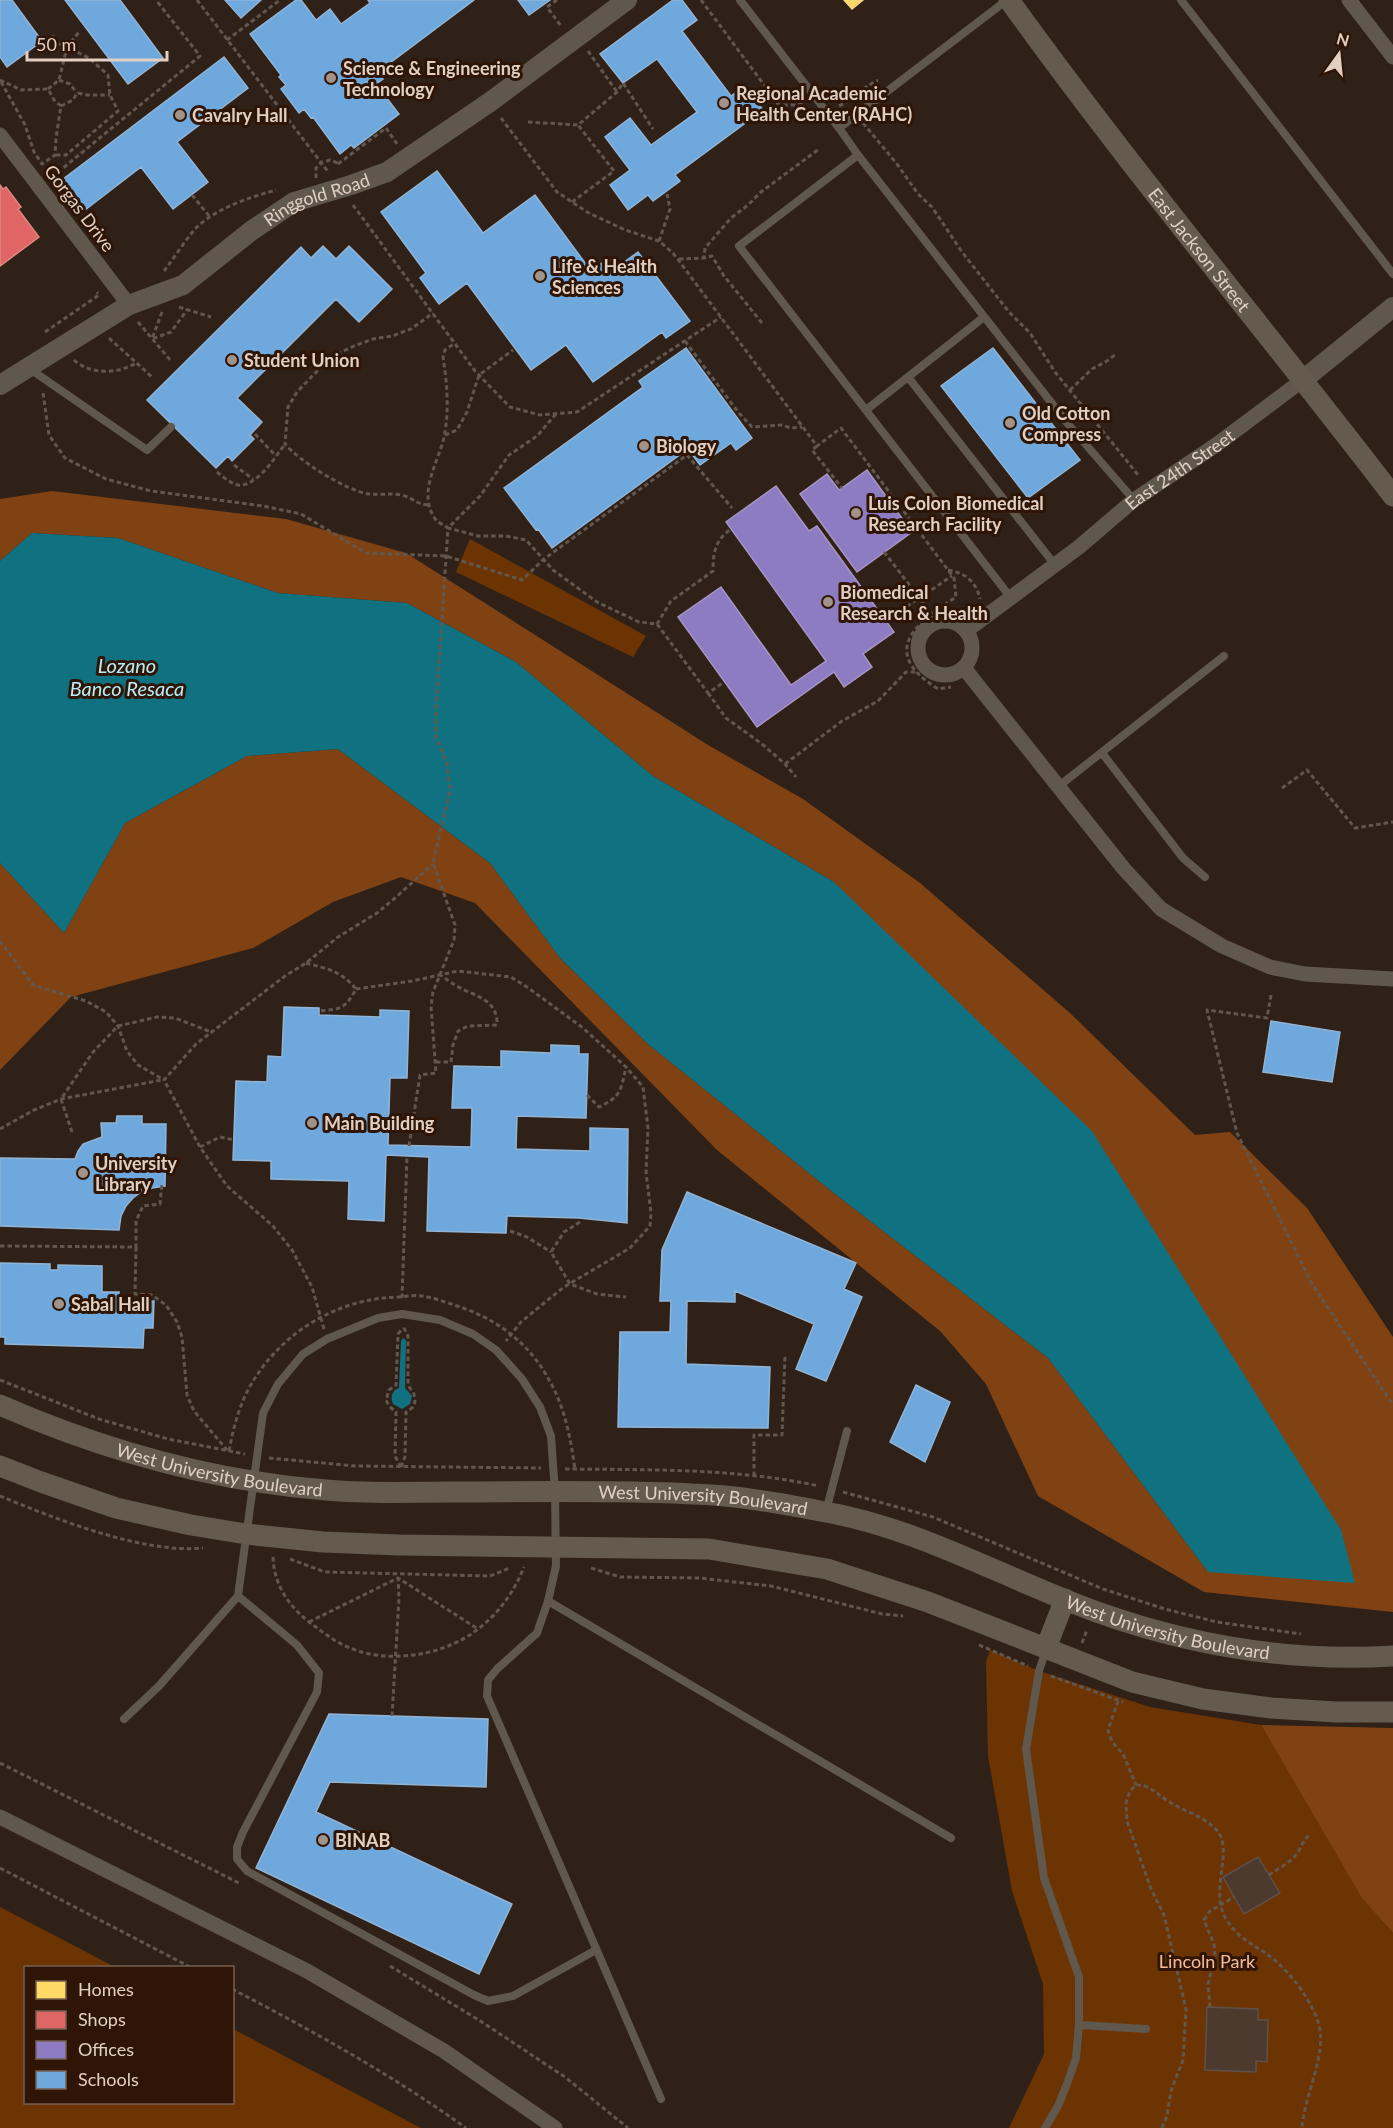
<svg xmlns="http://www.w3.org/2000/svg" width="1393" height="2128" font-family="Lato,sans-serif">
<rect width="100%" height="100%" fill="#302118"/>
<path fill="#6d3403" d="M470,539L646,636L633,657L456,572Z
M990,1650L1039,1671L1150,1707L1261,1725L1362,1897L1393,1933V2128H1009L1044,2054L1043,1984L1012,1891L988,1756L986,1662Z
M0,1907L115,1967L26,1968V2102H232L233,2029L421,2128H0Z"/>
<path fill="#804213" d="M52,491L286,519L406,553L708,745L803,799L920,883L1071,1014L1195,1135L1230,1132L1307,1208L1393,1337V1612L1204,1592L1038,1496L986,1384L940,1331L717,1150L475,903L401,877L333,902L253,948L71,997L0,1070V863L64,933L125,823L247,756L338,749L490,863L560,958L649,1045L835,1194L1048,1358L1208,1572L834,882L653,776L516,662L407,603L278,593L118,538L32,533L0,561V499Z
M1261,1725L1393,1728V1933L1362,1898Z"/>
<path fill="#107280" d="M32,533L118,538L278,593L407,603L516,662L653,776L834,882L1092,1131L1341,1530L1355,1583L1208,1572L1048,1358L835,1194L649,1045L560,958L490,863L338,749L247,756L125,823L64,933L0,863V561Z
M403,1338L406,1340L405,1388L412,1396L410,1404L402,1409L393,1404C390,1398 392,1390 399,1388L401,1341Z"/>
<path fill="#ffd966" stroke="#f6d682" stroke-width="1.5" d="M844,0H863L852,9Z"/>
<path fill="#e06666" stroke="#e08682" stroke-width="1.5" d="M0,185L3,189L6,187L21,207L18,209L39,237L0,266Z"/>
<path fill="#8e7cc3" stroke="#a795c3" stroke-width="1.5" d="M867,470L912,532L857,572L800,494L827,474L839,490Z
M776,486L809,531L817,526L894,632L863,654L872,667L844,687L834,672L757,727L678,617L721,587L791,685L826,661L726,522Z"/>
<path fill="#6fa8dc" stroke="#91b4d5" stroke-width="1.5" d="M0,0H12L42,41L7,67L0,57Z
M65,0H120L163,58L128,84Z
M225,0H261L241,18Z
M296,0H301L316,20L330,9L341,24L370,3L368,0H474L378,72L383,79L376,84L399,114L354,148L351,145L340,154L313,117L311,118L304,109L299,113L281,89L286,85L279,77L281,75L250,34Z
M518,0H550L529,15Z
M673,0H682L697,20L682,31L731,96L745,86L763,110L675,175L680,181L653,201L648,195L628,210L610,185L630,170L605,137L630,118L651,145L697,112L657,59L623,83L600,54Z
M224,57L248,88L177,142L208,182L173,209L141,167L85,210L62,180Z
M437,171L483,233L535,195L591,271L609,258L616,268L638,252L690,321L666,338L662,332L593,382L566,345L531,370L467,283L439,304L420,278L426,273L381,212Z
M323,246L336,259L349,246L392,289L359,322L336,299L237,398L262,422L250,435L254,439L232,461L228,456L216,468L147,400L301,247L311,258Z
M686,348L752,438L736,450L731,443L700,465L688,449L552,548L538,529L536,530L504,488L643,387L639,381Z
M993,348L1080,460L1028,498L941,386Z
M284,1007L319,1008V1015L380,1017V1010L409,1011L407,1078H390L388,1145L471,1147L472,1108H452L454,1066L501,1067V1051L551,1053V1045L579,1046V1054H588L586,1118L517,1116L516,1149L590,1151V1128L628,1129L627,1223L579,1218L507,1216L506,1233L427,1231L429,1157L386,1155L384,1221L348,1219L349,1181L271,1179V1161L233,1160L236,1081L267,1082L268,1056L282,1057Z
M1271,1021L1340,1032L1332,1082L1263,1072Z
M117,1116H142V1124H166L165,1186L152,1188L141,1192L133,1198L126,1206L121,1216L119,1230L0,1226V1158L75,1159L78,1151L83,1144L102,1137L101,1123H116Z
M687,1192L856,1263L844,1289L862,1297L826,1381L796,1369L814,1324L735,1291V1302L687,1301L686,1364L770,1367L768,1428L618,1427L620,1332H670L671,1301H660L662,1250Z
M0,1263L50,1264V1270H58V1265L102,1266V1292H119L118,1308H141V1301H154L153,1328H144L143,1348L5,1344V1337H0Z
M916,1385L950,1402L925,1462L890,1442Z
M329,1714L488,1719L486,1787L330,1782L316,1812L512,1904L479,1974L256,1868Z"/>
<path fill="#4c3a2f" stroke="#5e514a" stroke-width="1.5" d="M1258,1857L1280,1893L1244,1914L1223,1877Z
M1207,2007L1258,2009V2020H1268L1267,2062L1256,2061V2072L1205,2070Z"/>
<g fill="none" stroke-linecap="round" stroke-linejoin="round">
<path stroke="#61574f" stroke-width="3" stroke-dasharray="4.5 3" stroke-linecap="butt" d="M197,0L329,173
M557,0L547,7L561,26
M701,0L779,105H797L805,103
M227,40L280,0
M588,51L617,92
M0,80L21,90L48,89L54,100L61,106L56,138L55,155L42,164L34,152L25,125Z
M59,80L70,84L77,93
M48,89L59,80L67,47L55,42L53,35
M61,106L73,100L77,93L87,95H110
M839,106C854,99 863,87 878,80
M501,118L557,192L587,212L625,230L659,241L673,253L817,446L841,428L954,578L956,597C914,624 879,652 938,689L951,687
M528,122L578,125L617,92L623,83L653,129
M863,123L897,164L918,194L932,207L962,252L1009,312L1030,333L1055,372L1139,476
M56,155H66L118,111L110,95L108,75L89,58L67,47L79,32
M338,164L386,128L397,144
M52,177L200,56L156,0
M316,178V168L321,163L330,160L338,163
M192,195L210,217
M572,202L614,171L578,125
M353,205L475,371L510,407L540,415L577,412L721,317
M659,241L670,209L667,194
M679,259L704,258
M164,271C174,258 184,242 195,229C216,208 248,198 276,190
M179,307L211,317
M162,312L152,339L171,332L187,310
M138,322L171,361
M762,323L724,276L712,256L704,258L705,248L731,218L748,205L761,192L819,149
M45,332L99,295L97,292
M109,338L152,377
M685,341L738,412L752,427L782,425L791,428L802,427
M74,360C90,375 119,374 136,363
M1070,390L1092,369L1107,361L1116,354
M43,393L49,435L65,458L106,479L151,491L263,506L301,514L366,553L446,556L522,580L544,559L687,455L732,508
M556,414L537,436L509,455L480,496L448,528L478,536H506L526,540L553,570L597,602L639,622L657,624L708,693L724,682
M255,434L276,456
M445,435L457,430L467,412L479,375L513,350
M817,446L812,450L842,488
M234,465L253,479
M217,472C222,476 228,481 234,484C254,492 276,456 285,444
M428,505C416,504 413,498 402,495C391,493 380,495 369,494C347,491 299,461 285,444L288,407L297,392L321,367L337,354L354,346L373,339L392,336L411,329L433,313
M884,552L931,613
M948,570C965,573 976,581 980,599
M937,610L960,613
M888,619L952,576
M657,624L671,601L713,571C713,553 715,540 731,529
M708,693L726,718L762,744L785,764L796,777
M785,764L842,721L878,701L906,672H916
M1282,788L1307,770L1355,828L1393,822
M0,941L33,985L86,1001L106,1012L118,1026L127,1051L138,1065L164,1080
M306,963C328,969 341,971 356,989C345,1009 341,1009 319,1011
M356,989L412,981L458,971L511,977L527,987L583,1028L626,1067L643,1087L648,1128L646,1172L651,1213L650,1226L630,1248L564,1287L544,1303L521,1322L506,1341
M1271,995L1267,1018L1207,1010L1237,1133L1312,1284L1393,1405
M436,1062H451L453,1045L458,1031L468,1026L497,1025C498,998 474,997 455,985C450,982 445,978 439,974
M587,1095L599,1107C621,1097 621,1090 626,1067
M0,1129L34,1110L61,1099L162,1080
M72,1132L61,1099L93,1052L118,1026L157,1017L175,1018L211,1032
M409,1146L420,1075L436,1073L431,1006L433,992L454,940L455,925L433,863L450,791L447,763L436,738V710L448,528C444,525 436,522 434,517C417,490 441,459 445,432C449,407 447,382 443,357L445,350L455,343
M200,1147L220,1137L234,1140
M580,1222L564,1232L551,1252L570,1284L597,1294L626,1297
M510,1231L527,1237L551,1252
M0,1246L136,1247V1221L143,1206L160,1204L162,1183
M136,1247L135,1294L152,1295L166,1305L177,1322L182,1337L187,1395L194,1411L227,1450
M402,1298L407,1156
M324,1329L312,1287L292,1250L273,1226L227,1186L200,1147L164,1080L196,1044L285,976L306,963L338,937L377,913L395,898L433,864
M0,1380L99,1419L168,1439L245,1454
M229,1451C234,1424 241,1398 257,1375C289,1327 343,1298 399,1297C407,1296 415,1295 422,1296C434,1298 446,1302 457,1306C495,1318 528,1342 548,1378C565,1407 570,1436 575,1469
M269,1458L355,1466L541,1468
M401,1467L405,1457L406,1412L412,1408L415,1402L414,1394L408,1385V1336L403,1326
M401,1467L395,1456L396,1412L389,1406L386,1400L389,1390L396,1385L398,1334L403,1328
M565,1469C650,1470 736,1468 819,1486
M754,1476V1435H782L785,1355
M843,1492L933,1517L1103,1589L1165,1609L1217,1622L1301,1634
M0,1496C56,1519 143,1554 203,1548
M273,1557C274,1586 290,1608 313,1625C324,1633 335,1642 348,1647C365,1655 384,1657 402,1656C459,1653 503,1620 524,1567
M290,1559L325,1572L490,1576L510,1568
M591,1568L620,1577L699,1578L771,1586L882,1614L903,1616
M309,1622L398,1578L478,1629
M1082,1643L1087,1630
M979,1645L1028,1666
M1051,1676L1123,1702
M1118,1701L1108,1730L1112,1742L1123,1754L1136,1785
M392,1716L399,1598L398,1577
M0,1763L239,1883
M0,1868L192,1968
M1269,1875C1279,1868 1292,1862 1298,1852C1302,1845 1303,1841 1309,1835
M390,1966L482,2022L565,2077L628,2128
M232,1989C313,2031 392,2075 466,2128
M1210,2007L1208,1984L1215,1957L1214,1944L1204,1920L1210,1911L1234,1897
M1162,2128L1167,2116L1171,2091L1183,2060L1186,2009L1164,1915L1151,1889L1127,1821L1126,1803L1130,1791L1136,1785C1141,1785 1141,1785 1145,1786C1154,1790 1160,1796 1168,1801C1184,1812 1206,1816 1218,1832C1233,1852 1210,1889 1225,1917C1238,1940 1253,1943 1272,1958C1292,1974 1312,2001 1319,2025C1327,2053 1304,2097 1302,2128"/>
<path stroke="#60574d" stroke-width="8" d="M740,0L839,128L1007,0
M1181,0L1393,274
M839,128L858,155L1068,424L1134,500
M858,155L739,246L1011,598
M30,369L147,450L171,427
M908,377L984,317
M866,410L908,377L1055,565
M1102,753L1183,858L1205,877
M1059,786L1224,656
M826,1511L847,1431
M238,1596L297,1645L319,1673L317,1692L243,1832L237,1847V1859L247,1871L474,1995L488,2001L513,1996L596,1950
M548,1601L537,1633L497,1669L488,1680L487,1696L661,2099
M124,1719L159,1686L238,1596L263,1413L278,1384L303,1354L327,1339L378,1318L402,1314L440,1320L473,1334L496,1350L506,1361L522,1379L540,1407L551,1436L555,1492L556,1566L548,1601L951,1838
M1079,2025L1146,2029
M1045,2128L1058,2106L1067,2084L1076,2058L1079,2025V1977L1044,1878L1026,1749L1039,1671L1046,1650"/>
<g stroke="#60574d" stroke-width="15">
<path d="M1349,0L1393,57"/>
<path d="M0,135L129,305"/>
<circle cx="945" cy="648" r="27"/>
<path id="s1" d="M966,631L1079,547L1134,500L1216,445L1304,379"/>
<path d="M964,668L1124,869L1161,909L1222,946L1270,967L1305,974L1393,979"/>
<path d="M0,1817L307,1971L444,2051L555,2128"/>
</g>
<g stroke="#60574d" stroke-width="20">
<path d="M1304,379L1393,307"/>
<path id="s2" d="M0,385L129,305L183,285L251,231L294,202L351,185L387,172L490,102L627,0"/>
</g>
<g stroke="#645a4e" stroke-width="21">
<path id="s3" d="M1009,0C1131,170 1266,330 1393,496"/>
<path id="s4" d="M0,1405C103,1450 213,1481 326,1490C366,1494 407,1492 448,1492C529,1492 611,1490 692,1494C735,1495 778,1503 820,1511C918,1527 1005,1579 1097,1612C1192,1646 1292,1662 1393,1656"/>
<path d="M0,1466L41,1482L116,1508L191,1525L246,1534L323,1542L399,1545L709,1549L827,1569L928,1602L1132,1682L1203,1699L1271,1708L1336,1712H1393"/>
<path d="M1046,1648L1065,1599"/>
</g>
</g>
<g fill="#a39288" stroke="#2f1505" stroke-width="2">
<circle cx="331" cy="78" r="6"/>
<circle cx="724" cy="103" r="6"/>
<circle cx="180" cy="115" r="6"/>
<circle cx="540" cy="276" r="6"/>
<circle cx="232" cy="360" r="6"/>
<circle cx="1010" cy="423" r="6"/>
<circle cx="644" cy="446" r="6"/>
<circle cx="856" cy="513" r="6"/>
<circle cx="828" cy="602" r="6"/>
<circle cx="312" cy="1123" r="6"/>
<circle cx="83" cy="1173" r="6"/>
<circle cx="59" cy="1304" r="6"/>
<circle cx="323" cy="1840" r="6"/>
</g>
<g text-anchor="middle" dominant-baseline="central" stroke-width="6" stroke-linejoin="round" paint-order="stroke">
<g font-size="18" font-weight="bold" fill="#e1cfc4" stroke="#2f1505" text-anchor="start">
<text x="343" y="68">Science &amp; Engineering<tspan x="343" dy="21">Technology</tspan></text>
<text x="736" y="93">Regional Academic<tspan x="736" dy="21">Health Center (RAHC)</tspan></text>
<text x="192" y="115">Cavalry Hall</text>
<text x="552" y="266">Life &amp; Health<tspan x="552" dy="21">Sciences</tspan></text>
<text x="244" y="360">Student Union</text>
<text x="1022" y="413">Old Cotton<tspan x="1022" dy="21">Compress</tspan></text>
<text x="656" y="446">Biology</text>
<text x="868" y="503">Luis Colon Biomedical<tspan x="868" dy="21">Research Facility</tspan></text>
<text x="840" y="592">Biomedical<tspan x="840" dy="21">Research &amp; Health</tspan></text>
<text x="324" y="1123">Main Building</text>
<text x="95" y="1163">University<tspan x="95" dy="21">Library</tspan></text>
<text x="71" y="1304">Sabal Hall</text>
<text x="335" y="1840">BINAB</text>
</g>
<g font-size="18" fill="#e1cfc4" stroke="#2f1505">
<text stroke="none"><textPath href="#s2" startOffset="370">Ringgold Road</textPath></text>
<text transform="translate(80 208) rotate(53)">Gorgas Drive</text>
<text stroke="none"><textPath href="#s3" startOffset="314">East Jackson Street</textPath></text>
<text stroke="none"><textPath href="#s1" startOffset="268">East 24th Street</textPath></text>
<text stroke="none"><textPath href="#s4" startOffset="230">West University Boulevard</textPath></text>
<text stroke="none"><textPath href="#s4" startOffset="716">West University Boulevard</textPath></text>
<text stroke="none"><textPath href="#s4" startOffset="1202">West University Boulevard</textPath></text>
</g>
<g font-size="18" fill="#f9bc98" stroke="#2f1505">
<text x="1207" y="1961">Lincoln Park</text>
</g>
<g font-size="20" font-style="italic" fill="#b7edf8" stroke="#2f1505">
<text x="127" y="665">Lozano<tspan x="127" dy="23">Banco Resaca</tspan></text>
</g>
</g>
<rect x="24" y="1966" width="210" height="138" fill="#2f1505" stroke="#765f51" stroke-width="1.5"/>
<rect x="36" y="1981" width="30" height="18" fill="#ffd966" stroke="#765f51" stroke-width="1.5"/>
<text x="78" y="1996" font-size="18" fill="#e1cfc4">Homes</text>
<rect x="36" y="2011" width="30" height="18" fill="#e06666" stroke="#765f51" stroke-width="1.5"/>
<text x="78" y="2026" font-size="18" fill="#e1cfc4">Shops</text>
<rect x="36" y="2041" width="30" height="18" fill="#8e7cc3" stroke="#765f51" stroke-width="1.5"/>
<text x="78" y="2056" font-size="18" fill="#e1cfc4">Offices</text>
<rect x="36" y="2071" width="30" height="18" fill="#6fa8dc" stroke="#765f51" stroke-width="1.5"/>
<text x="78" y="2086" font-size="18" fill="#e1cfc4">Schools</text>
<g transform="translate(1339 54) rotate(15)" stroke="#2f1505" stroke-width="4.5" paint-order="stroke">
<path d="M0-4.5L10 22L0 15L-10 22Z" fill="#e1cfc4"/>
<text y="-9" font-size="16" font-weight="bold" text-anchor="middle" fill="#e1cfc4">N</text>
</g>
<path d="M27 51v9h140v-9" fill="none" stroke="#e1cfc4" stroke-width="3"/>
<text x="36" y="51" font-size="18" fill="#e1cfc4" stroke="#2f1505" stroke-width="4.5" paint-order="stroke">50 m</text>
</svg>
